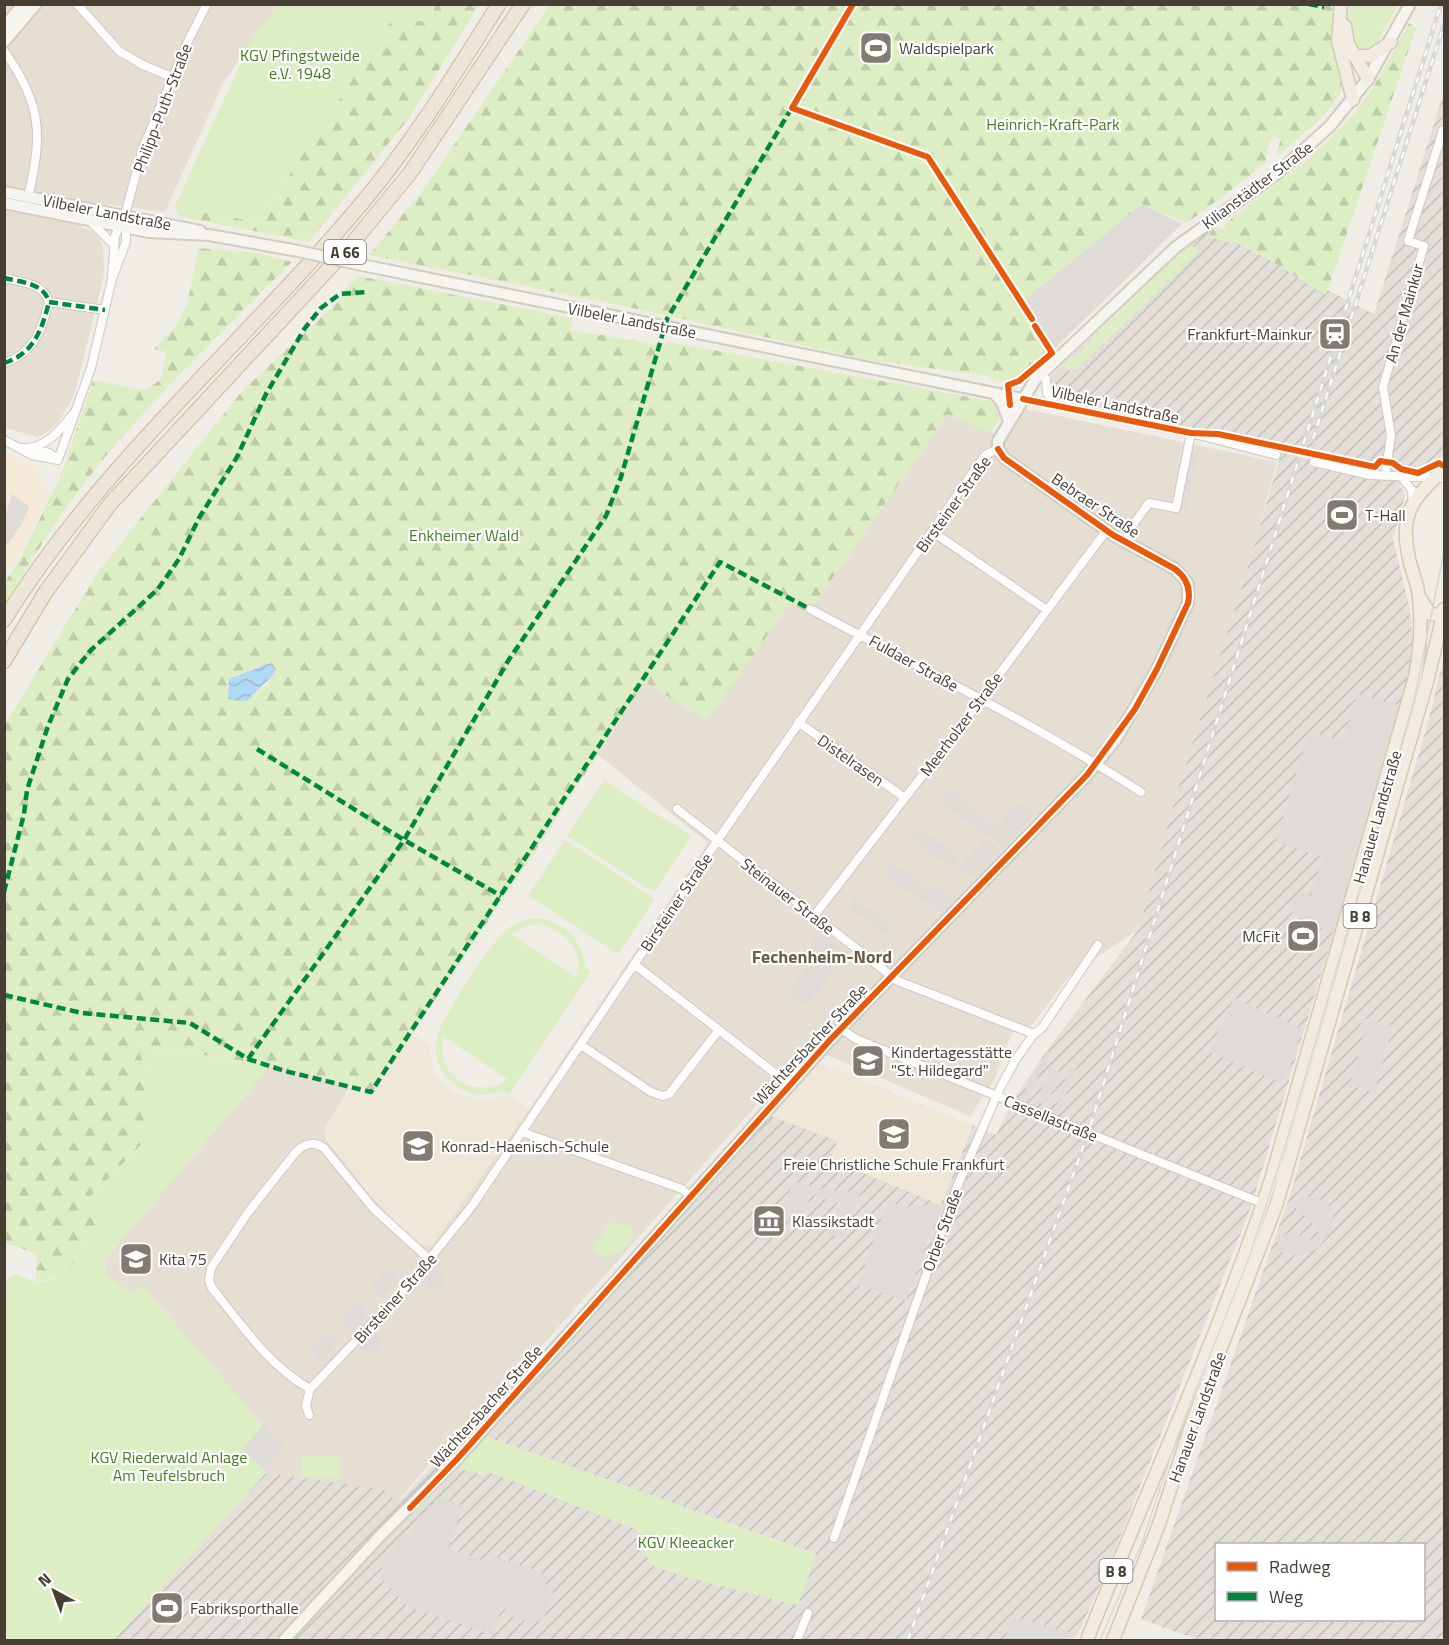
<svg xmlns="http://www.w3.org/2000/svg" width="1449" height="1645" font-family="'Titillium Web',sans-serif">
<defs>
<pattern id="industrial-furrows" width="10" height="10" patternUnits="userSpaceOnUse" patternTransform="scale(1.5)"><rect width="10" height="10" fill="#e3ded8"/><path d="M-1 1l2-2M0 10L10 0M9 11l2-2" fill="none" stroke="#c4c0ba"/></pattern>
<pattern id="forest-firs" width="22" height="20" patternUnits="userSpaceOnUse" patternTransform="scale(1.5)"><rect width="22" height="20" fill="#ddedc4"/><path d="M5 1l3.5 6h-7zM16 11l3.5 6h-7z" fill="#bfcca9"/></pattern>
<pattern id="water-waves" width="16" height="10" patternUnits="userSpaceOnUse" patternTransform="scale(1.5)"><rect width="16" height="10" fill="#b2d9f3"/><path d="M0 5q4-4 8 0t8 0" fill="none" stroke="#9abbd1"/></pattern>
</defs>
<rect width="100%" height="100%" fill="#f0ede7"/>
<path fill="#e5dfd3" d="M4,5H278L224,81L165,212L91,202L79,226L95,233L103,245L104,275L74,396L58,423L45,434L37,437L5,428Z
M1026,409L1277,462L1243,583L1177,792L1138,930L1071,974L1032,1025L1012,1033L994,1080L970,1116L808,1047L506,1386L439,1453L397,1502L382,1489L266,1473L243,1448L142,1286L134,1295L107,1276L103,1262L271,1065L351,1085L326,1126L325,1137L361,1184L397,1223L425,1246L432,1245L529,1109L708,843L597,754L645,682L707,720L790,602L808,613L948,414L992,432L1005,440L1011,426Z"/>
<path fill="#f5e9d8" d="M5,453L36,467L40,474L41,486L51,494L17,557L5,574Z"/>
<path fill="url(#industrial-furrows)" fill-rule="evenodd" d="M1444,92V456L1424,470L1404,468L1400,487L1404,491L1405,496L1393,539L1410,610L1413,642L1410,679L1250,1210L1104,1577L1078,1634L1070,1640H114L266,1473L383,1489L398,1502L818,1063L996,1135L1014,1099L1048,1049L1138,930L1177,792L1243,583L1283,447L1059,399L1051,392L1049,383L1052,375L1138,292L1188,245L1206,232L1239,244L1374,314ZM485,1436L816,1554L798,1605L686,1577L652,1565L646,1555L643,1536L637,1529L487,1471L485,1475L465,1469L453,1472Z
M1444,656V1640H1198L1141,1619L1291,1192L1430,715ZM1216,1544H1424V1620H1216Z"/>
<path fill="#efe8d8" d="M411,1033L428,1044L434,1071L443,1083L455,1093L482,1101L508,1095L529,1109L434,1243L429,1246L422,1245L385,1210L349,1169L324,1132L349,1089L371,1094Z
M818,1063L973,1126L941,1205L831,1160L837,1141L771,1116Z"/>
<path fill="#ddedc4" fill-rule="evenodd" d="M279,5H435L430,24L396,15L258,222L174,208L252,39Z
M1350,5H1398L1377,43L1365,52L1354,50L1346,23Z
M1188,245L1198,248V253L1078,368L1071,371L1062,366C1074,355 1090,349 1096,332Z
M604,780L691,836L654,892L567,836Z
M565,840L655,899L618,954L528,896Z
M535,918C564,920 582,938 585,967L591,971L509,1095L502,1091C488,1097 471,1096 458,1087C442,1077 433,1058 436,1039C439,1022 491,942 506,930C514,923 524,920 535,918ZM539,924C564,930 585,950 576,977L511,934L525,926ZM443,1037H444L508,1080C474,1100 436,1078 443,1037Z
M136,1045L271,1065L103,1262L107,1276L134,1294L142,1285L263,1425L243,1448L266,1473L114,1640H5V1281L15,1274L39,1283L66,1274L90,1238L92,1195L140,1146L146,1072Z
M612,1222L631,1226C640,1243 617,1256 602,1256L593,1250V1245Z
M485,1436L816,1554L798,1605L686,1577L652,1565L646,1555L644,1537L640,1531L487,1471L485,1475L462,1469L450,1475Z
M302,1455L341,1457L339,1479L301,1477Z"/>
<path fill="url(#forest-firs)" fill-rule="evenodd" d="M435,5H479L409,118L309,242L179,216L176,208L258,222L396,14L430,24Z
M550,5H1335L1332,38L1343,84C1339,108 1297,139 1279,155L1276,154L1281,139L1273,135L1267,150L1266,163L1187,223L1142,204L1023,301L1050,353C1038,362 1019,384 1002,381C986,378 986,372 965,373L865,359L605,302L369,255L423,190Z
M1409,23L1416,28L1326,295C1298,278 1271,259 1242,245C1230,239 1216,245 1209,232L1216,228L1225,229V224C1272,185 1322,155 1360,106C1379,82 1393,51 1409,23Z
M199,248L255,253L292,262C228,325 163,389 105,457C68,502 34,554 5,604V582L21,557L61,475L93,380L145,391L161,379L167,352L154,349L177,325L187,304Z
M358,276L572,318L571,330L661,345L669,342L985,400L995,403L1000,417L990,433L948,414L808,613L790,603L707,721L645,682L519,876L374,1090L271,1065L137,1045L146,1072L148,1096L140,1146L92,1195L99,1234L90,1238L66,1274L36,1282L37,1254L5,1243L4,726L98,572L243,390L340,300L348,285ZM264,665L270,681L252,697L227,687L234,676Z"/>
<path fill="#dfdcd7" d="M1142,204L1182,224L1050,353L1023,301Z
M1192,453L1198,454L1186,511L1179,510Z
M12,494L29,506L22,524L5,548V517Z
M1357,694L1400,705L1335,934L1291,913L1297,893L1311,896L1323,857L1276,842L1309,732L1343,741Z
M949,789L994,826L986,837L940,800Z
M1018,802L1035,815L1004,847L989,835Z
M919,827L960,858L952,869L911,837Z
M986,839L1000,850L973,878L958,866Z
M893,863L930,891L935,886L953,898L939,912L923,900L921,902L884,874Z
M855,898L893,927L886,935L849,907Z
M821,931L849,953L806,1006L788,992L808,965L800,958Z
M1234,998L1301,1029L1294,1057L1282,1083L1209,1052Z
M1363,1018L1393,1026L1374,1092L1350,1085L1364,1035L1358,1033Z
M1048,1051L1051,1056L1037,1078L1028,1101L1022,1098L1036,1068Z
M1071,1066L1076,1068L1060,1112L1055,1110Z
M1050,1067L1060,1071L1047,1105L1037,1102Z
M793,1182L823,1189L860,1192L843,1239L828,1233L839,1204L811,1194L799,1225L780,1218Z
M1317,1196L1334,1210L1330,1233L1318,1248L1310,1252L1296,1255L1277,1251L1279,1234L1283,1236L1292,1231L1308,1241L1318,1236L1317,1226L1296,1209L1295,1198Z
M888,1200L902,1207L941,1205L906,1301L858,1285Z
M434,1264L446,1275L442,1279L446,1282L442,1286L438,1283L432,1289L422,1279Z
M388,1268L399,1279L383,1298L370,1285Z
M357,1301L369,1312L352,1332L340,1318Z
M327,1332L338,1343L322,1362L309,1349Z
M373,1332L383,1342L379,1352L375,1350L369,1356L359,1347Z
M263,1425L286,1447L263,1470L243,1448Z
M440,1497L463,1506L448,1548L489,1562L492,1555L549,1576L545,1587L553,1590L543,1622L534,1619L531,1623L504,1614L506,1609L502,1608L492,1634L409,1607L380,1577L385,1570L379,1567L385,1553L390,1555L400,1536L412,1534L418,1516L424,1518L428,1506L437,1503Z
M1013,1617L1069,1632L1065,1640H1004Z"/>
<path fill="url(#water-waves)" d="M269,663L275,669L274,674L247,701L228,699L229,679Z"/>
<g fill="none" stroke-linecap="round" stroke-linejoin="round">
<g stroke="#ccc9c3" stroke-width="10">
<path id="street" d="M77,4L119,51L143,65L172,77
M4,51C42,104 43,134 28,197
M92,223L113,244
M4,278C21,282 44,283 49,302L105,310
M112,279L115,236L125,215L143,148L189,39L207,4
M4,363C34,354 42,329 49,302
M1046,379L1047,393L1055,405
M1023,399L1191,433L1276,455
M4,440L32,455L58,460
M21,448C44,450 60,431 73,414
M33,449L49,453L57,459
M58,460L91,368L112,279L126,242V224
M1314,462L1370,475L1444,478
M1385,476L1391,436L1383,387L1424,246L1408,241L1443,130
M1402,478L1412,490L1413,502
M933,532L1047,610
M1121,541L1149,503L1176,508L1191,433
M810,609C921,668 1035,724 1141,792
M798,722L905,798
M677,809L898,981L1034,1034
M814,916L966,719L1106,531
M634,964L790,1085
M841,1029L856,1039L1264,1204
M581,1045L651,1092L663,1096L669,1094L719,1030
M522,1132L682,1189L690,1196
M310,1389C270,1367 240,1323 212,1288L209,1280L211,1268L249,1211L295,1153C304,1144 313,1140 324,1148L373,1208L430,1260
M309,1415L306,1406L310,1389L407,1287L472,1206L717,841L980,462L987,454L998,449
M834,1538L957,1187L1000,1088L1016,1059L1034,1034L1042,1028L1098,945
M797,1640L808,1613"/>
</g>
<g stroke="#d1ccbe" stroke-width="14">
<path id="secondary" d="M4,27L23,4
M4,42L36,4
M4,192L200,231
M4,203L149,232L209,235L298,251
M362,265L1023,399
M994,393L1002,403L1009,421
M284,1640L380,1536L458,1458L830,1040L1087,775L1116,739L1157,669L1188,603V584L1175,569L1113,535L1004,458L998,449V441L1035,380L1176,247L1279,172L1330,126L1368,79L1410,4"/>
</g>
<g stroke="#d4c9b2" stroke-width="15">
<path id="primary" d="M1341,4L1338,41L1353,100
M1345,26L1348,44L1368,79
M1354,56H1370L1391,42
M1420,598L1430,614L1439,615L1444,609
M1087,1640C1148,1486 1220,1335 1272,1176L1415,677C1420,651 1422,625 1419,598C1418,583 1410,568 1408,553C1399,512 1416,495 1444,470
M1113,1640L1158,1527L1192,1423L1277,1203L1428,678L1444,611"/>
</g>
<g stroke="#cbbaa0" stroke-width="16">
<path id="highway" d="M4,620C102,462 244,344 362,203C414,141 456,72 499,4
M4,661L45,593L110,504L350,246L410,173L523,4"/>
</g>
<use href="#street" stroke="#fdfcfb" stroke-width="8"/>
<use href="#secondary" stroke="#f6f4ee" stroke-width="10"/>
<use href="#primary" stroke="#f1ece2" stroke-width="12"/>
<use href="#highway" stroke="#ece5d8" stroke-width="14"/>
<path stroke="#d8d8d7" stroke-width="1.5" d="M1100,1640L1142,1543L1178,1435L1249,1258L1285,1147L1414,701L1444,552"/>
<g stroke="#d8d8d7" stroke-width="4.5">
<path id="rail" d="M1313,439L1444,24
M908,1640L1088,1133L1441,4"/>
</g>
<use href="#rail" stroke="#fff" stroke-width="2" stroke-dasharray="7" stroke-linecap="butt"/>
<g stroke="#d1ccbe" stroke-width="14" stroke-linecap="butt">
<path id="secondary-bridge" d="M298,251L362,265"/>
</g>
<use href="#secondary-bridge" stroke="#f6f4ee" stroke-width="10"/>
<path stroke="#00873e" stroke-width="4.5" stroke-dasharray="9 4.5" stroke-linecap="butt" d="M1309,4L1324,7
M4,278C21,282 44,283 49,302L105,310
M4,363C34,354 42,329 49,302
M257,749L404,840L501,896
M4,892L24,814L27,790L48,726L68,679L90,651L158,589L179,559L199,518L237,457L266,394L305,328L321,308L340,294L367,292
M4,995L82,1013L190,1023L248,1059L285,1071L371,1092L720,562L810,609
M248,1059L404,840L508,661L606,516L621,477L667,319L794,104"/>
<g stroke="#fff" stroke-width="10">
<path id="cycleway" d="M853,4L792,108L928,157L1032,319
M1023,399L1191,433L1218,434L1375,467L1380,461L1393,463L1401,469L1418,473L1439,463L1444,466
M1010,405L1008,385L1019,381L1052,353L1035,326
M410,1508L458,1458L830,1040L1087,775L1135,709L1157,669L1188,603C1191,589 1187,578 1175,569L1113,535L1004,458L998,449"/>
</g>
<use href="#cycleway" stroke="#e8590c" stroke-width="6"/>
</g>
<defs>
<g id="stadium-square" transform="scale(1.725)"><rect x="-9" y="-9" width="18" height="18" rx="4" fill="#827b72" stroke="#fff"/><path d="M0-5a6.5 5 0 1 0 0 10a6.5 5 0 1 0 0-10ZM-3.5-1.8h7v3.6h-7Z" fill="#fff"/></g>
<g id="station-square" transform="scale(1.725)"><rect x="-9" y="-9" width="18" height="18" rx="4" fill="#827b72" stroke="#fff"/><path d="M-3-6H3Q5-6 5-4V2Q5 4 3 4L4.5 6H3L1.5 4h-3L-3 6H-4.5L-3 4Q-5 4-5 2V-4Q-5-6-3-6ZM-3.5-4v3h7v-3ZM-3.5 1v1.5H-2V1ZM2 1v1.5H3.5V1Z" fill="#fff"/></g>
<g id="school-square" transform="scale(1.725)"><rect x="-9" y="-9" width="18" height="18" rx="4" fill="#827b72" stroke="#fff"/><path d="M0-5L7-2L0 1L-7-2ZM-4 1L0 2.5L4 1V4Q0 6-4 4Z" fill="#fff"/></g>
<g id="museum-square" transform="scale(1.725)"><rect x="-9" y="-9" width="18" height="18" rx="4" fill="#827b72" stroke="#fff"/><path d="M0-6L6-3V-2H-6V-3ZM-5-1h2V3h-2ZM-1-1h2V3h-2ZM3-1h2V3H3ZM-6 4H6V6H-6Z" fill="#fff"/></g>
</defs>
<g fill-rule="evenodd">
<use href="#stadium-square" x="876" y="48"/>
<use href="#station-square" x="1335" y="334"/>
<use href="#stadium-square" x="1342" y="515"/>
<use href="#stadium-square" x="1303" y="936"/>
<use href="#school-square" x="868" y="1061"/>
<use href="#school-square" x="894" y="1134"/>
<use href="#school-square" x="418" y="1146"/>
<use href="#museum-square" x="769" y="1221"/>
<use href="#school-square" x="136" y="1259"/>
<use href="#stadium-square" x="167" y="1608"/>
</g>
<g text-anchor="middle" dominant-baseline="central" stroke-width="4.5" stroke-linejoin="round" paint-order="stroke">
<g fill="#fff" stroke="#7e7870" stroke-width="1.5">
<rect x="324" y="240" width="42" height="24" rx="4.5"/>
<rect x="1343.5" y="904" width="33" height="24" rx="4.5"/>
<rect x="1099.5" y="1559" width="33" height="24" rx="4.5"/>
</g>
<g font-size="15" font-weight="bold" fill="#463e33">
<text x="345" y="252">A 66</text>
<text x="1360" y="916">B 8</text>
<text x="1116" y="1571">B 8</text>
</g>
<g font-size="16" fill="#463e33" stroke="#fff" text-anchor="start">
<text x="899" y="48">Waldspielpark</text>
<text x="1312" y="334" text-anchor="end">Frankfurt-Mainkur</text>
<text x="1365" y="515">T-Hall</text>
<text x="1280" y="936" text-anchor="end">McFit</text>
<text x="891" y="1052">Kindertagesstätte<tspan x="891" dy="18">"St. Hildegard"</tspan></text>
<text x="441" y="1146">Konrad-Haenisch-Schule</text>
<text x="894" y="1164" text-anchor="middle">Freie Christliche Schule Frankfurt</text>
<text x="792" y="1221">Klassikstadt</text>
<text x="159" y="1259">Kita 75</text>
<text x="190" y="1608">Fabriksporthalle</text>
</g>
<g font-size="16" fill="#447e20" stroke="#fff">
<text x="300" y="55">KGV Pfingstweide<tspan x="300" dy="18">e.V. 1948</tspan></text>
<text x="1053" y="124">Heinrich-Kraft-Park</text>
<text x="464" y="535">Enkheimer Wald</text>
<text x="169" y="1457">KGV Riederwald Anlage<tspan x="169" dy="18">Am Teufelsbruch</tspan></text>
<text x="686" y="1542">KGV Kleeacker</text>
</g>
<g font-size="16" fill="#463e33" stroke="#fff">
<text transform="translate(162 108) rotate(-69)">Philipp-Puth-Straße</text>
<text transform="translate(1257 185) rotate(-37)">Kilianstädter Straße</text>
<text transform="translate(107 212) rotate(11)">Vilbeler Landstraße</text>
<text transform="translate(1404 313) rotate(-74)">An der Mainkur</text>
<text transform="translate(632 320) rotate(11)">Vilbeler Landstraße</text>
<text transform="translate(1115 404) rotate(12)">Vilbeler Landstraße</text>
<text transform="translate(953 504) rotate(-54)">Birsteiner Straße</text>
<text transform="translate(1096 505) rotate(34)">Bebraer Straße</text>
<text transform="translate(914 663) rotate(29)">Fuldaer Straße</text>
<text transform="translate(961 724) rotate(-53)">Meerholzer Straße</text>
<text transform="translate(851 760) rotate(35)">Distelrasen</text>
<text transform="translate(1377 817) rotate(-74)">Hanauer Landstraße</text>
<text transform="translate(788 896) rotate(38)">Steinauer Straße</text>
<text transform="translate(676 902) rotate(-56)">Birsteiner Straße</text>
<text transform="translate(810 1044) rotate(-47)">Wächtersbacher Straße</text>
<text transform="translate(1051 1118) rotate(22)">Cassellastraße</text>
<text transform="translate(942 1230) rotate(-70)">Orber Straße</text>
<text transform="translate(395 1298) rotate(-48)">Birsteiner Straße</text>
<text transform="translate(486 1406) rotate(-48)">Wächtersbacher Straße</text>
<text transform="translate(1197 1417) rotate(-70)">Hanauer Landstraße</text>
</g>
<g font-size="18" font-weight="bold" fill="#6a5c49" stroke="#fff">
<text x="822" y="956">Fechenheim-Nord</text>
</g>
</g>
<rect width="1449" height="1645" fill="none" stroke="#463e33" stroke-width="12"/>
<rect x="1215" y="1543" width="210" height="78" fill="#ffffff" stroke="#b5b2ad" stroke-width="1.5"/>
<rect x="1227" y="1562" width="30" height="9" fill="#e8590c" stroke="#b5b2ad" stroke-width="1.5"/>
<text x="1269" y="1573" font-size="18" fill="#463e33">Radweg</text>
<rect x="1227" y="1592" width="30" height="9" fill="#00873e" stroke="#b5b2ad" stroke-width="1.5"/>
<text x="1269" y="1603" font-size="18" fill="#463e33">Weg</text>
<g transform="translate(54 1591) rotate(319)" stroke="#ffffff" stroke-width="4.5" paint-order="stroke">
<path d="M0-4.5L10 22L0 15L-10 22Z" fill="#463e33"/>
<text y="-9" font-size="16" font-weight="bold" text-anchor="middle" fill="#463e33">N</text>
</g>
</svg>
